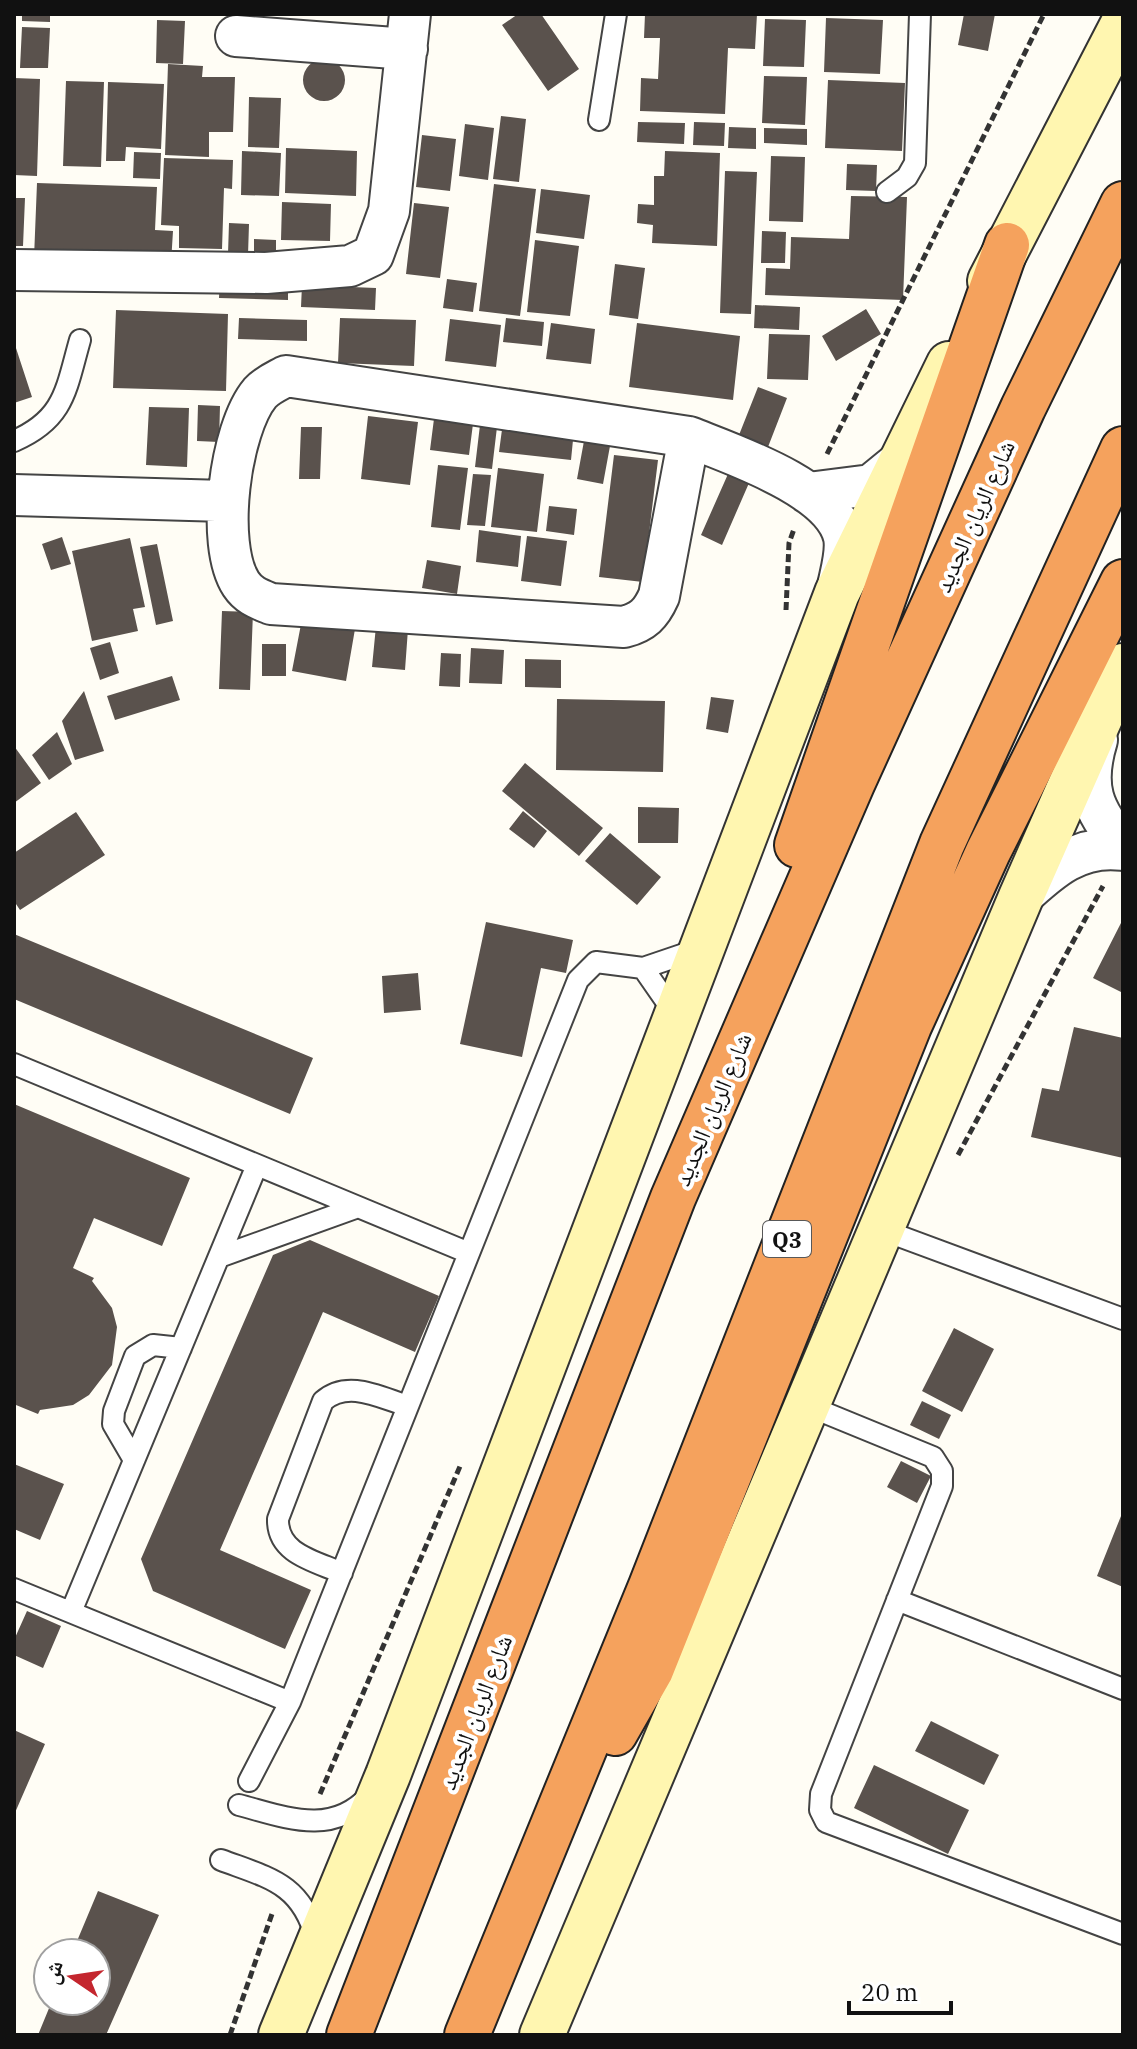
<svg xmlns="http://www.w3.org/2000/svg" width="1137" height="2049" font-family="'IBM Plex Serif','Noto Naskh Arabic',serif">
<rect width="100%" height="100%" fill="#fffdf5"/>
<path fill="#5a524d" d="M22,14H50V22L22,21Z
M518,14H541L579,69L548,91L502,25Z
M645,14H757L755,49L728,48L725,114L640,111L641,78L658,79L660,38H644Z
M964,14H995L988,51L958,45Z
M826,18L883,20L880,74L824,72Z
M765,19L806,20L804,67L763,66Z
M157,20L185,21L183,64L156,63Z
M22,27L50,28L48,68H20Z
M303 80a21 21 0 1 1 42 0a21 21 0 1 1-42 0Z
M168,64L203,66L202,77H235L233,132H209V157L165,155Z
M764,76L807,77L805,125L762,123Z
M14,78L40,79L37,176L14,175Z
M828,80L905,83L902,151L825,148Z
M66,81L104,82L101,167L63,166Z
M108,82L164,84L161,149L126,147L125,161H106Z
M249,97L281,98L279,148L248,147Z
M501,116L526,119L519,182L493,179Z
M638,122L685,123L684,144L637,142Z
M694,122L725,123L724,146L693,145Z
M465,124L494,128L488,180L459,176Z
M729,127L756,128V149L728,148Z
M764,128L807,129V145L764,143Z
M422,135L456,139L450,191L416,187Z
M286,148L357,151L356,196L285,193Z
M242,151L281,153L279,196L241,195Z
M665,151L720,153L717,246L652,243L653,225L637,223L638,204L654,205V176H664Z
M134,152L161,153L160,179L133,178Z
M771,156L805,157L803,222L769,221Z
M164,158L233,160L232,189L224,188L222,249L179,248V226L161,225Z
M847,164L877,165L876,191L846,190Z
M725,171L757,172L751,314L720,313Z
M37,183L157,187L155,230L173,231L171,263L34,258Z
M494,184L536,189L520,316L479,311Z
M541,189L590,195L584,239L536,233Z
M851,196L907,197L903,300L765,295L766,268L790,269L791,237L849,239Z
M14,198H25L23,246H14Z
M282,202L331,204L330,241L281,240Z
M414,203L449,207L440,278L406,274Z
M229,223L249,224L248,255L228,254Z
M762,231L786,232L785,263H761Z
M254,239L276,240V264L254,263Z
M535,240L579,246L570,316L527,312Z
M615,264L645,268L638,319L609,315Z
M220,276L288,279V300L219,298Z
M447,279L477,283L473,312L443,308Z
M302,285L376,288L375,310L301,307Z
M755,305L800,307L799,330L754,328Z
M866,309L881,334L836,361L822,336Z
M116,310L228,314L226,391L113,388Z
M239,318L307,320V341L238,339Z
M340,318L416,320L414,366L338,363Z
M506,318L544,322L542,346L503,342Z
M450,319L501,325L496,367L445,361Z
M551,323L595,329L591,364L546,359Z
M637,323L740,336L733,400L629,387Z
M769,334L810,335L808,380L767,379Z
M14,342L32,397L14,403Z
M758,387L787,398L768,447L739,435Z
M198,405L220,406L219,442L197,441Z
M149,407L189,408L187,467L146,465Z
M435,411L474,416L469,455L430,450Z
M368,416L418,422L410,485L361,479Z
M503,422L574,430L571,460L499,452Z
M480,425L497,427L492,469L475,467Z
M301,427H322L320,479H299Z
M584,441L610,446L603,484L577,479Z
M614,455L658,460L643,582L599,577Z
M438,465L468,468L460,530L431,527Z
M498,468L544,474L537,532L491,527Z
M473,474L491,475L485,526L467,525Z
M728,474L749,483L722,545L701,535Z
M549,506L577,509L574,535L546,531Z
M479,530L521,536L518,567L476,562Z
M527,536L567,541L561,586L521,581Z
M62,537L71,564L51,570L42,544Z
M130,538L145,607L133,609L138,631L92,641L72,551Z
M157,544L173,621L156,625L140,547Z
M427,560L461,566L457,594L422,588Z
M222,611L253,612L250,690L219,689Z
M302,619L355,629L346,681L292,671Z
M376,626L408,629L405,670L372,667Z
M110,642L119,673L100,680L90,648Z
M262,644H286V676H262Z
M471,648L504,650L502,684L469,683Z
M441,653L461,654L460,687L439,686Z
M525,659L561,660V688L525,687Z
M172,676L180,700L115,720L107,696Z
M84,691L104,751L75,760L62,721Z
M711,697L734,700L728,733L706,729Z
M557,699L665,701L663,772L556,770Z
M57,732L72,764L49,780L32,755Z
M14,746L41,783L14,803Z
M525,763L603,828L579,856L502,791Z
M638,807L679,808L678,843H638Z
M523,811L547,831L534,848L509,829Z
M76,812L105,855L20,910L14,901V853Z
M610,833L661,877L637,905L585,861Z
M1123,919V993L1093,978Z
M486,922L573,940L566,973L541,968L522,1057L460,1044Z
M14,934L313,1058L290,1114L14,999Z
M418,973L421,1010L384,1013L382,976Z
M1074,1027L1123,1038V1158L1031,1137L1042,1088L1059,1091Z
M14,1104L190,1178L162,1246L94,1218L73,1268L94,1278L92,1281L112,1308L117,1327L112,1365L89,1395L73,1405L40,1410L38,1414L16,1405L14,1410Z
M310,1240L439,1296L415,1352L323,1312L220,1550L311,1590L285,1649L153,1591L141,1559L273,1255Z
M954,1328L994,1349L962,1412L922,1391Z
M922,1401L951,1415L939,1439L910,1425Z
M901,1461L931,1476L917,1503L887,1487Z
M14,1464L64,1484L40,1540L14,1529Z
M1123,1511V1587L1097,1576Z
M27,1611L61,1626L43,1668L14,1655V1640Z
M931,1721L999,1755L984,1785L915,1751Z
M14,1730L45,1744L14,1815Z
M874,1765L969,1810L948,1854L854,1808Z
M98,1891L159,1915L106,2035H38L52,2001H96V1953H72Z"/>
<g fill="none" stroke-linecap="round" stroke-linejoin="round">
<g stroke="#444" stroke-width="24">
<path id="lane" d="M599,120L616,14
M887,192L907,177L915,163L920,14
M14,441C65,419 66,389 80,340
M643,968L675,1014
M14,1064L469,1253
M880,1229L1123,1319
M219,1257L358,1207
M806,1405L933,1457L942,1471V1486L821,1794L820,1810L826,1822L1123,1934
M134,1460L113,1424L114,1411L135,1356L153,1345L181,1348
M342,1573C315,1561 277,1554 278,1519L323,1401C348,1379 381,1398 408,1406
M14,1589L290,1702
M897,1600L1123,1689
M71,1612L257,1165
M249,1781L290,1702L578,980L596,962L643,968L699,949
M239,1805C285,1817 331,1837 369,1796
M221,1860C269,1878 301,1883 316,1938"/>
</g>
<g stroke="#444" stroke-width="44">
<path id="street" d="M236,36L407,49
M14,270L266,273L350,266L373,255L389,211L410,14
M286,376L689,437L659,596C651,614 643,622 624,627L271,604C259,599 249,596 241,584C215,544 230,429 260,393C267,385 277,381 286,376Z
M689,437C731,454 832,487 844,537C847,552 841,571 838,586
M808,493L871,485L904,458
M14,495L225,501
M1097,740C1083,786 1092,811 1123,845
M1021,897C1051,869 1079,844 1123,850"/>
</g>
<g stroke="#333" stroke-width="48">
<path id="secondary" d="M990,281L1123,24
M281,2035L388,1775L837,593L949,364
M542,2035L1021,897L1123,666"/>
</g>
<g stroke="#222" stroke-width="48">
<path id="highway" d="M797,845L1007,245
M615,1733L651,1670L909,1026L988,852L1123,582
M349,2035L673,1198L852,784L1023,408L1123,204
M467,2035L651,1586L942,844L1123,449"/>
</g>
<path stroke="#333" stroke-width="5" stroke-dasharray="8 4" stroke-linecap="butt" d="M827,454L1044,14
M786,610L789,543L794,529
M958,1155L1103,886
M320,1794L461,1464
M230,2035L273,1911"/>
<use href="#lane" stroke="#fff" stroke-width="20"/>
<use href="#street" stroke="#fff" stroke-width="40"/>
<use href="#secondary" stroke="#fff6b0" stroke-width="44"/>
<use href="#highway" stroke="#f5a25d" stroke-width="44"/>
</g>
<g text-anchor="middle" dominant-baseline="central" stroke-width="8" stroke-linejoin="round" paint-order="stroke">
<rect fill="#fff" stroke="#585858" stroke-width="2" x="763" y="1221" width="48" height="36" rx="6"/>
<g font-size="22" font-weight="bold" fill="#111">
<text x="787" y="1239">Q3</text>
</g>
<g font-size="24" fill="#111" stroke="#fff">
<text transform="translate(974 516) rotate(-66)">شارع الريان الجديد</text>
<text transform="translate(712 1109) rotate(-67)">شارع الريان الجديد</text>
<text transform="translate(475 1712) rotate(-69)">شارع الريان الجديد</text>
</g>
</g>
<rect width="1137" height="2049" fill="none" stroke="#111111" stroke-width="32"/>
<g transform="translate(72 1977) rotate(283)"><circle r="38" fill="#ffffff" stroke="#a0a0a0" stroke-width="2"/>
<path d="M0-6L14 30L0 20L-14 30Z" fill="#c4262e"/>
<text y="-12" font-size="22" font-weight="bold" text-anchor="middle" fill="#111111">ش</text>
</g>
<path d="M849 2001v12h102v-12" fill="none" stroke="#111111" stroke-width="4"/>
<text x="861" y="2001" font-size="24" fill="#111111" stroke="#ffffff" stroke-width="6" paint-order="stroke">20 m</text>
</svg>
